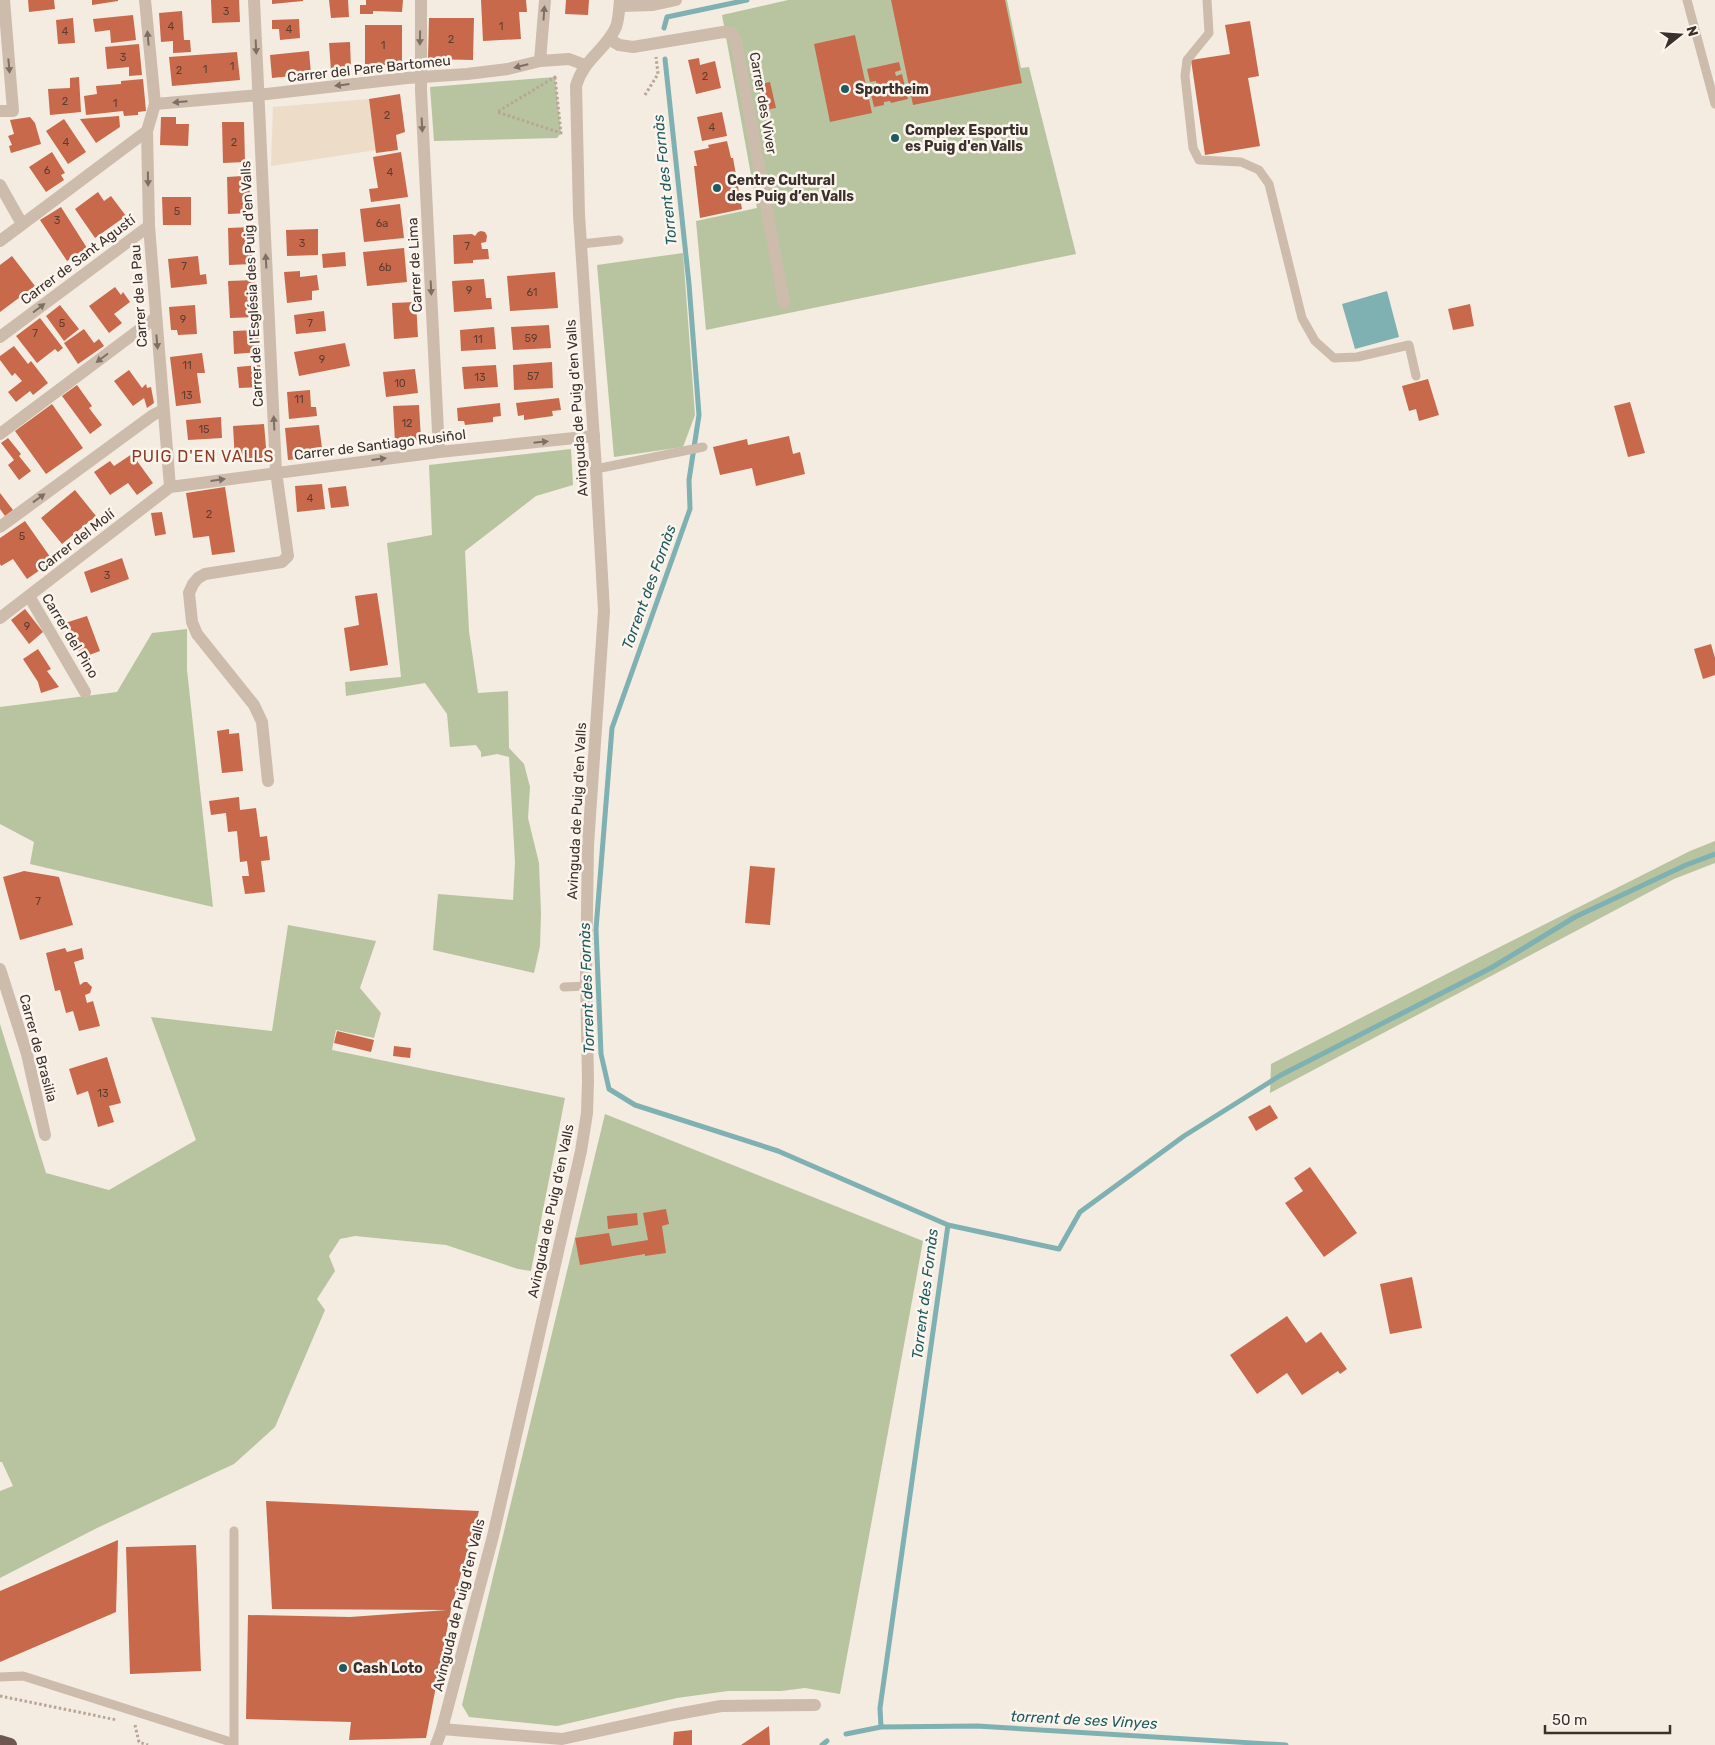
<svg xmlns="http://www.w3.org/2000/svg" width="1715" height="1745" font-family="Rubik,sans-serif">
<rect width="100%" height="100%" fill="#f4ebe1"/>
<path fill="#b8c4a0" d="M788,0H1007L1021,68L1029,67L1076,254L706,330L696,221L757,208L722,15Z
M555,77L561,133L557,138L434,141L430,87Z
M683,253L695,415L683,447L614,457L597,265Z
M571,449L573,485L536,496L465,551L469,631L478,693L508,691L509,748L524,764L530,787L528,818L539,863L541,913L540,946L534,973L433,950L438,894L513,900L515,862L509,757L497,754L481,757V752L476,745L450,747L447,714L425,683L346,696L345,682L401,677L387,543L432,535L429,465Z
M187,629V670L213,907L30,864L34,842L0,824V707L117,692L152,633Z
M1715,841V863L1674,879L1270,1093L1271,1064L1468,963L1690,851Z
M288,925L376,941L360,988L381,1013L374,1038L336,1030L332,1050L565,1098L531,1271L518,1269L446,1245L355,1236L340,1239L329,1256L335,1271L317,1299L325,1310L275,1427L234,1464L97,1528L0,1578V1491L13,1486L2,1462H0V1024L46,1173L109,1190L196,1140L151,1017L272,1031Z
M605,1114L923,1241L840,1694L805,1688L781,1691H728L677,1698L557,1726L469,1717L462,1705Z"/>
<path fill="#ecdcc8" d="M369,99L376,150L271,166L273,107Z"/>
<path fill="#7fb0b2" d="M1387,291L1399,337L1355,349L1342,304Z"/>
<g fill="none" stroke-linecap="round" stroke-linejoin="round">
<path stroke="#7fb0b2" stroke-width="5" d="M664,28L667,17L747,0
M665,59L689,284L699,415L689,480L690,509L612,728L596,929L601,1054L609,1089L635,1105L778,1151L948,1225L880,1708L881,1727
M948,1225L1059,1249L1080,1212L1184,1136L1281,1075L1491,968L1575,917L1686,865L1715,854
M846,1734L881,1727L977,1726L1286,1745
M822,1745L827,1741"/>
</g>
<path fill="#c8694b" d="M28,0H54L55,9L29,12Z
M92,0H118V1L92,5Z
M211,0H239L240,22L212,23Z
M272,0H303V1L272,4Z
M329,0H348L349,17L331,18Z
M366,0H403L402,12L373,11V14H360V5H366Z
M481,0H526L527,12H519L521,39L483,41Z
M566,0H589L588,15L565,14Z
M891,0H1005L1022,83L913,105Z
M182,11L184,40H190L191,52L173,53V41L161,42L159,13Z
M133,15L136,40L111,43L110,30L95,32L93,19Z
M73,18L75,43L58,44L56,20Z
M429,18H474L473,60L428,59Z
M299,19L300,38L280,40L279,29H272V20Z
M1250,21L1259,76L1248,78L1260,146L1205,155L1191,60L1230,54L1225,25Z
M365,25H402V65H365Z
M855,35L872,113L830,122L814,44Z
M350,42L351,69L331,71L329,43Z
M139,44L142,75L129,76V67L107,69L105,47Z
M309,51L311,74L272,78L270,55Z
M237,52L240,80L172,86L169,57Z
M699,58L700,65L715,61L721,88L696,94L688,60Z
M899,62L901,70L895,72L896,76L902,74L908,99L891,103L890,101L884,102V105L874,107L871,94L878,93L876,81L870,82L867,69Z
M79,77L81,112L50,115L48,89L70,88V78Z
M143,79L146,111L138,112V115L124,116L123,111L86,115L84,96L97,94L96,86L121,84V81Z
M770,82L776,108L765,110L759,84Z
M400,94L405,132L396,135L398,150L376,153L369,99Z
M722,112L727,136L702,141L697,117Z
M119,116L120,127L96,143L80,119Z
M30,117L35,123L41,144L11,153L9,146L12,145L8,136L14,134L10,120Z
M161,117H176V124H189L188,146L160,145Z
M64,119L86,152L68,164L46,131Z
M222,122H244L245,162L223,163Z
M727,141L731,158H733L742,209L700,218L694,166H697L694,151L709,148L708,145Z
M52,152L65,173L61,175L64,180L46,192L29,167Z
M401,152L408,197L371,202L369,189L378,188L373,157Z
M242,176L243,180H249L251,213L228,214L227,177Z
M98,192L104,201L111,196L126,216L95,238L75,209Z
M162,197H191V225H163Z
M400,204L404,238L364,242L360,209Z
M61,207L87,248L67,261L40,220Z
M251,227L253,264L229,265L228,228Z
M318,229V255L287,256L286,230Z
M481,231L485,232L487,236L486,242L481,243L482,249H488L489,259L473,260V263L454,264L453,235L472,234L475,236L478,232Z
M404,248L407,282L367,286L363,252Z
M345,252L346,266L323,268L322,254Z
M12,256L35,286L0,312V265Z
M198,256L200,275L206,274L207,284L171,288L168,259Z
M300,271V277L317,275L319,290L312,291V300L287,303L284,272Z
M555,272L558,308L510,311L507,276Z
M484,279L486,298H491L492,309L454,312L452,281Z
M255,280L257,317L230,318L228,281Z
M115,287L121,295L123,292L130,302L114,314L122,323L109,333L89,306Z
M416,302L418,337L394,339L392,303Z
M1470,304L1474,326L1453,330L1448,309Z
M60,305L79,329L64,341L46,316Z
M195,305L197,334L178,335L177,330H171L169,307Z
M324,311L326,331L296,334L294,315Z
M40,318L63,348L58,352L55,349L37,363L16,336Z
M549,325L551,348L513,350L511,327Z
M494,327L496,349L461,351L460,330Z
M84,329L94,343L99,339L104,346L78,364L64,343Z
M258,330L259,352L234,354L233,331Z
M345,343L350,366L299,376L294,352Z
M14,346L28,364L31,361L48,383L33,395L30,391L16,402L8,392L22,381L15,373L12,376L0,360V356Z
M202,353L205,373H197L201,403L176,406L170,357Z
M552,362L553,388L514,390L513,365Z
M260,365L261,387L239,388L237,367Z
M496,365L498,387L464,389L462,367Z
M415,369L418,393L386,397L383,372Z
M129,370L142,388L146,384L147,388L151,387L154,403L147,408L144,398L133,406L114,381Z
M1428,379L1439,415L1419,421L1416,409L1409,411L1402,386Z
M77,385L92,406L89,408L102,425L90,434L62,396Z
M310,390L311,407H316L317,416L289,419L287,392Z
M559,398L561,410L552,411L553,416L524,420V415L518,416L516,403Z
M1630,402L1645,453L1628,457L1614,406Z
M500,403L501,416L493,417V422L465,425L464,421H458L457,408Z
M52,404L83,448L46,474L15,431Z
M419,405L421,440L395,442L393,406Z
M221,417L222,438L188,440L186,420Z
M264,424L267,459L235,461L233,426Z
M319,425L323,456L288,460L285,428Z
M789,436L793,454L800,452L805,474L756,486L752,468L720,475L713,447L747,439L748,445Z
M8,438L21,454L19,456L31,471L19,480L8,465L14,460L1,443Z
M132,454L153,483L137,495L128,483L110,495L94,472L110,461L114,466Z
M322,484L325,509L297,512L295,486Z
M346,486L349,506L331,508L328,488Z
M225,487L235,552L212,555L209,536L193,538L186,493Z
M75,490L96,516L62,544L41,518Z
M0,493L13,510L5,516L0,509Z
M162,512L166,534L155,536L151,513Z
M25,521L53,561L27,579L13,559L1,566L0,564V538Z
M122,558L129,579L91,593L84,572Z
M377,593L388,665L350,671L344,628L359,625L355,596Z
M25,609L43,632L29,644L11,620Z
M87,616L100,651L81,658L74,639L71,640L65,623Z
M1711,644L1715,658V675L1703,679L1694,649Z
M38,649L51,669L47,671L59,687L41,693L38,682L23,659Z
M229,729V734L239,733L243,771L222,773L217,731Z
M239,797L240,810L256,808L260,837L267,836L270,860L261,861L265,892L245,894L242,876H249L247,861L240,862L237,831L228,832L226,813L211,815L209,801Z
M750,866L775,868L770,925L745,923Z
M24,871L59,877L73,925L20,940L3,877Z
M65,948L67,952L82,948L84,959L74,962L80,985L84,982H87L92,987L90,993L85,995L87,1003L93,1001L100,1026L79,1031L73,1011L66,1013L60,990L55,991L46,953Z
M337,1031L374,1040L371,1052L334,1043Z
M394,1046L411,1048L410,1058L393,1056Z
M107,1057L121,1103L109,1106L114,1122L98,1127L88,1091L77,1095L69,1069Z
M1270,1105L1278,1118L1256,1131L1248,1117Z
M1310,1167L1357,1233L1324,1257L1285,1203L1303,1191L1294,1178Z
M666,1209L669,1224L662,1226L666,1253L645,1256V1254L580,1265L575,1238L609,1233L612,1246L648,1240L643,1213Z
M637,1213L638,1225L608,1229L607,1216Z
M1412,1277L1422,1328L1390,1334L1380,1284Z
M1287,1316L1306,1343L1321,1332L1347,1369L1340,1374L1338,1371L1302,1395L1287,1373L1257,1394L1230,1355Z
M266,1501L479,1511L451,1609L426,1738L349,1740L351,1722L246,1719L248,1615L350,1617L447,1610L272,1609Z
M118,1540L116,1612L0,1662V1591Z
M196,1545L201,1671L130,1674L126,1547Z
M769,1726L770,1745H741Z
M692,1730V1745H673L674,1732Z"/>
<g fill="none" stroke-linecap="round" stroke-linejoin="round">
<path stroke="#b9a596" stroke-width="3" stroke-dasharray="2.5 2.5" stroke-linecap="butt" d="M555,77L561,133L497,112Z
M645,95L658,74L656,57
M0,1696L117,1720
M135,1725L139,1742L148,1745"/>
<path stroke="#cdbbac" stroke-width="9" d="M1207,0L1209,33L1187,60L1185,76L1193,148L1199,160L1241,162L1259,170L1269,184L1302,318L1315,341L1334,358L1357,357L1409,345L1416,376
M1687,0L1715,104
M581,244L619,240
M596,469L703,447
M564,987L586,986
M0,1677L23,1676L234,1743
M234,1745V1531"/>
<path stroke="#cdbbac" stroke-width="12" d="M145,0L155,104L147,131L149,226L170,487
M254,0L276,472L288,556L282,562L205,574L198,578L193,584L189,593L192,622L197,634L254,705L262,722L268,781
M421,0V91L439,452
M620,6L653,5L676,0
M609,39L619,45L633,47L723,32L732,33L736,41L784,303
M540,61L545,0
M155,104L258,95L407,78L467,74L508,69L540,61L569,59L585,65
M0,111H13L4,0
M0,185L22,224
M0,241L147,131
M0,337L149,226
M0,434L155,318
M0,527L153,415L163,410
M29,596L85,692
M0,618L170,487L439,452L594,436
M0,969L27,1054L45,1135
M442,1729L562,1739L672,1715L721,1706L815,1705"/>
<path stroke="#cdbbac" stroke-width="12" d="M436,1745L442,1729L493,1536L581,1151L587,1113L588,1081L586,976L588,845L604,611L596,469L579,215L576,86C584,58 606,50 616,27C619,19 619,9 620,0"/>
<path stroke="#6c584f" stroke-width="14" d="M0,1742L10,1745"/>
</g>
<defs><path id="oneway-solid" d="M-6-.8H1V-3.2L6.5 0L1 3.2V.8H-6Z" transform="scale(1.25)"/></defs>
<g fill="#7d6f65">
<use href="#oneway-solid" transform="translate(544 13) rotate(-86)"/>
<use href="#oneway-solid" transform="translate(148 38) rotate(-95)"/>
<use href="#oneway-solid" transform="translate(420 38) rotate(91)"/>
<use href="#oneway-solid" transform="translate(256 47) rotate(87)"/>
<use href="#oneway-solid" transform="translate(9 66) rotate(85)"/>
<use href="#oneway-solid" transform="translate(521 66) rotate(166)"/>
<use href="#oneway-solid" transform="translate(342 85) rotate(173)"/>
<use href="#oneway-solid" transform="translate(180 102) rotate(175)"/>
<use href="#oneway-solid" transform="translate(422 125) rotate(87)"/>
<use href="#oneway-solid" transform="translate(148 179) rotate(89)"/>
<use href="#oneway-solid" transform="translate(266 261) rotate(-93)"/>
<use href="#oneway-solid" transform="translate(431 288) rotate(87)"/>
<use href="#oneway-solid" transform="translate(39 308) rotate(-37)"/>
<use href="#oneway-solid" transform="translate(157 342) rotate(85)"/>
<use href="#oneway-solid" transform="translate(102 358) rotate(143)"/>
<use href="#oneway-solid" transform="translate(274 423) rotate(-93)"/>
<use href="#oneway-solid" transform="translate(541 442) rotate(-6)"/>
<use href="#oneway-solid" transform="translate(379 459) rotate(-7)"/>
<use href="#oneway-solid" transform="translate(218 480) rotate(-8)"/>
<use href="#oneway-solid" transform="translate(39 498) rotate(-36)"/>
</g>
<g fill="#1f5a5e" stroke="#fbf5ee" stroke-width="2">
<circle cx="845" cy="89" r="5"/>
<circle cx="895" cy="138" r="5"/>
<circle cx="717" cy="188" r="5"/>
<circle cx="343" cy="1668" r="5"/>
</g>
<g text-anchor="middle" dominant-baseline="central" stroke-width="5" stroke-linejoin="round" paint-order="stroke">
<g font-size="11" fill="#5e3e33">
<text x="226" y="11">3</text>
<text x="171" y="26">4</text>
<text x="501" y="26">1</text>
<text x="289" y="29">4</text>
<text x="65" y="31">4</text>
<text x="451" y="39">2</text>
<text x="383" y="45">1</text>
<text x="123" y="57">3</text>
<text x="232" y="66">1</text>
<text x="205" y="69">1</text>
<text x="179" y="70">2</text>
<text x="705" y="76">2</text>
<text x="65" y="101">2</text>
<text x="115" y="103">1</text>
<text x="387" y="115">2</text>
<text x="712" y="127">4</text>
<text x="66" y="142">4</text>
<text x="234" y="142">2</text>
<text x="47" y="170">6</text>
<text x="390" y="172">4</text>
<text x="177" y="211">5</text>
<text x="57" y="220">3</text>
<text x="382" y="223">6a</text>
<text x="302" y="243">3</text>
<text x="467" y="246">7</text>
<text x="184" y="266">7</text>
<text x="385" y="267">6b</text>
<text x="469" y="290">9</text>
<text x="532" y="292">61</text>
<text x="183" y="319">9</text>
<text x="62" y="323">5</text>
<text x="310" y="323">7</text>
<text x="35" y="333">7</text>
<text x="531" y="338">59</text>
<text x="478" y="339">11</text>
<text x="322" y="359">9</text>
<text x="187" y="365">11</text>
<text x="533" y="376">57</text>
<text x="480" y="377">13</text>
<text x="400" y="383">10</text>
<text x="187" y="395">13</text>
<text x="299" y="399">11</text>
<text x="407" y="423">12</text>
<text x="204" y="429">15</text>
<text x="310" y="498">4</text>
<text x="209" y="514">2</text>
<text x="22" y="536">5</text>
<text x="107" y="575">3</text>
<text x="27" y="626">9</text>
<text x="38" y="901">7</text>
<text x="103" y="1093">13</text>
</g>
<g font-size="14" fill="#3b302b" stroke="#fbf5ee">
<text transform="translate(369 69) rotate(-6)">Carrer del Pare Bartomeu</text>
<text transform="translate(763 103) rotate(80)">Carrer des Viver</text>
<text transform="translate(78 260) rotate(-37)">Carrer de Sant Agustí</text>
<text transform="translate(415 265) rotate(-93)">Carrer de Lima</text>
<text transform="translate(252 284) rotate(-93)">Carrer de l'Església des Puig d'en Valls</text>
<text transform="translate(139 296) rotate(-94)">Carrer de la Pau</text>
<text transform="translate(577 408) rotate(-94)">Avinguda de Puig d'en Valls</text>
<text transform="translate(380 445) rotate(-7)">Carrer de Santiago Rusiñol</text>
<text transform="translate(76 541) rotate(-38)">Carrer del Molí</text>
<text transform="translate(70 636) rotate(59)">Carrer del Pino</text>
<text transform="translate(577 811) rotate(-87)">Avinguda de Puig d'en Valls</text>
<text transform="translate(38 1048) rotate(75)">Carrer de Brasilia</text>
<text transform="translate(551 1211) rotate(-78)">Avinguda de Puig d'en Valls</text>
<text transform="translate(459 1605) rotate(-76)">Avinguda de Puig d'en Valls</text>
</g>
<g font-size="14" font-weight="bold" fill="#3b302b" stroke="#fbf5ee" text-anchor="start">
<text x="855" y="89">Sportheim</text>
<text x="905" y="130">Complex Esportiu<tspan x="905" dy="16">es Puig d'en Valls</tspan></text>
<text x="727" y="180">Centre Cultural<tspan x="727" dy="16">des Puig d’en Valls</tspan></text>
<text x="353" y="1668">Cash Loto</text>
</g>
<g font-size="15" font-style="italic" fill="#1f5a5e" stroke="#fbf5ee">
<text transform="translate(665 180) rotate(-96)">Torrent des Fornàs</text>
<text transform="translate(649 587) rotate(-70)">Torrent des Fornàs</text>
<text transform="translate(587 988) rotate(-92)">Torrent des Fornàs</text>
<text transform="translate(925 1294) rotate(-83)">Torrent des Fornàs</text>
<text transform="translate(1084 1720) rotate(3)">torrent de ses Vinyes</text>
</g>
<g font-size="16" letter-spacing="1" fill="#8c3b22" stroke="#fbf5ee">
<text x="203" y="456">PUIG D'EN VALLS</text>
</g>
</g>
<g transform="translate(1680 35) rotate(73)" stroke="#fbf5ee" stroke-width="4" paint-order="stroke">
<path d="M0-4L9 19L0 12L-9 19Z" fill="#3b302b"/>
<text y="-8" font-size="14" font-weight="bold" text-anchor="middle" fill="#3b302b">N</text>
</g>
<path d="M1545 1725v8h125v-8" fill="none" stroke="#3b302b" stroke-width="2.5"/>
<text x="1552" y="1725" font-size="15" fill="#3b302b" stroke="#fbf5ee" stroke-width="4" paint-order="stroke">50 m</text>
</svg>
